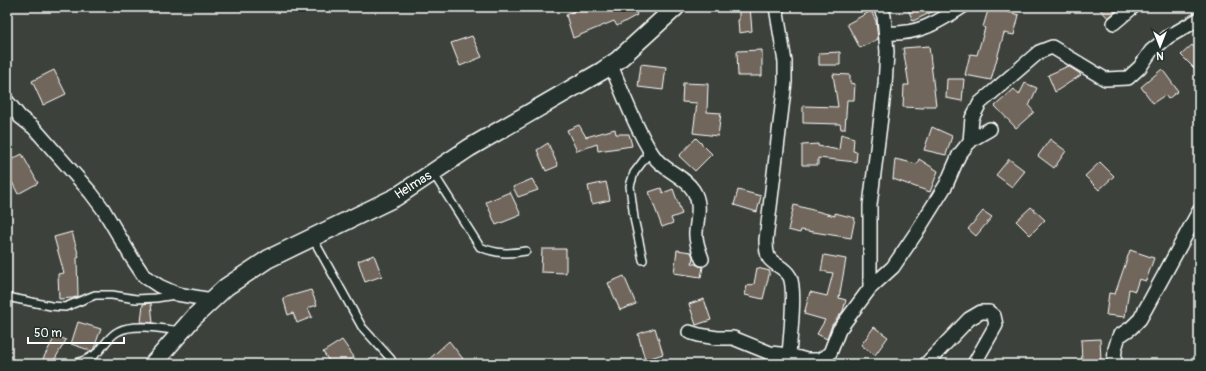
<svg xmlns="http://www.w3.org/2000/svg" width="1206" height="371" font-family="Pangolin,sans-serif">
<rect width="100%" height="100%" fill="#3c423b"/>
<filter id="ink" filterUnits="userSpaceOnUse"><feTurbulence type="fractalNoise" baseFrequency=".025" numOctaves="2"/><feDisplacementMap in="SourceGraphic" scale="8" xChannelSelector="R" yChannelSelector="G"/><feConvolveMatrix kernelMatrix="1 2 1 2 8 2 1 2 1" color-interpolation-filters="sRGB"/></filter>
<g filter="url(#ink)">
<path fill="#71665b" stroke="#fff" d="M582,7H634L637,15L617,26L614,21L573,38L566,15Z
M739,7H750L752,31L739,33L738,20H739Z
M907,7H942L913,21Z
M989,7L1019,15L1014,35L1004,33L991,80L965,75L970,54L977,55L985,28L983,27Z
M1098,7H1121L1108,18Z
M871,11L876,21L878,39L860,48L847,24Z
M472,36L482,57L460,66L451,43Z
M1192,45L1199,52V73L1181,55Z
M929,46L936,106H924V108L903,107L904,85H909L903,48Z
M762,50V76H738L737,51Z
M840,52V65H819V53Z
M641,64L666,67L663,90L638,87Z
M1068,66L1079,73L1081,75L1055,92L1048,75Z
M1162,69L1178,91L1168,99L1165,95L1153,103L1141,87Z
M54,70L66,94L43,105L32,81Z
M833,74L850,75V83L855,84L854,100H847L845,129H841L840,124L803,123V106L838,107Z
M947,79H964L962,101L946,98Z
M683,83L708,84L707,112L721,113L718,136L693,133L697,103L682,102Z
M1025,83L1037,88L1029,106L1034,112L1016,128L995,106L1014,89L1019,95Z
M579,125L586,137L615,129L616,134H629L632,146L598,151L597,144L577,151L567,130Z
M932,127L952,136L946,155L924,150Z
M841,134L854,138L853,151L857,152L856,162L818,158V165H802V145L818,144V146L839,150Z
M696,138L712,154L695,171L679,156Z
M1050,139L1066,151L1054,168L1038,156Z
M548,143L558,166L546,171L537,150Z
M22,154L38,183L18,194L7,172V162Z
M895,159L917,164L919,159L938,171L930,192L893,179Z
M1009,159L1025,171L1012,187L996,175Z
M1100,162L1114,176L1099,190L1085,176Z
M532,179L538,190L518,197L513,187Z
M606,182L610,200L592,204L588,186Z
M661,188L663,193L673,189L682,214L671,218L673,223L662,227L649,192Z
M738,190L761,196L757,212L734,205Z
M510,192L521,215L496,225L486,202Z
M794,205L835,216V213L855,218L851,238L801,230L800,233L788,230Z
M1031,207L1045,220L1030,235L1016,221Z
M983,211L992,217L976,236L968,229Z
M72,232L79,257L77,258L78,296L73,298L59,299L58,274L64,273L54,237Z
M542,249H566V273L541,272Z
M677,250L691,252L693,257L692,263L703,267L701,277L674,273Z
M1130,250L1154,258L1146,281L1139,279L1135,291L1129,289L1125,317L1106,315L1109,293L1115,294Z
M374,255L382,276L365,282L358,261Z
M824,255L846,259L839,298L846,300L843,311L832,325L827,339L817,334L825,320L804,314L810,292L827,296L833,273L821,271Z
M757,268L770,271L763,299L745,295L747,286L754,284Z
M624,276L636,304L620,310L608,283Z
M311,290L317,305L308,308L312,317L297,323L293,313L288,315L283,298Z
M704,299L711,320L696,325L689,304Z
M151,303L153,323L141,322L143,304Z
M78,322L101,329L94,348L92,351L71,344Z
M874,327L888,337L875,355L861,345Z
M655,328L663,354L645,360L638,334Z
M56,335L66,340L52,364H40Z
M1100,339L1101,361L1082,362L1081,340Z
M342,340L354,357L344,364H331L323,352Z
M449,341L467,364H424Z"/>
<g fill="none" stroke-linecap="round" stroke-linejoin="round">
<g stroke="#fff" stroke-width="10">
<path id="service" d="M433,173L480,247C497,254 508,254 526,251
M312,237L362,327L391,359
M643,260L634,218L630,186L634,173L646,157L647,148
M7,297L51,306L65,307L95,295H112L136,299L156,298L175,295
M74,364C83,361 92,358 99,351C105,344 110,335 119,331C134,323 164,329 181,331"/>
</g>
<g stroke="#fff" stroke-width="16">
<path id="minor" d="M776,7L785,62V82L766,240C766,246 766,253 769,258C775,266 784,266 790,277C796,291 790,338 789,355
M1114,23L1133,7
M886,33C918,35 936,23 962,7
M611,65C619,85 627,105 636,124C642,136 647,148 656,159C666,171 685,177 693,190C702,204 697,218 696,232C695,241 699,250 702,259
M7,101L20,117L34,128L91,193L103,209L132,258L144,276L159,286L177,294L212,300
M970,142L972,118L980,103L1039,52L1052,47L1105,79L1128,78L1140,67L1151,51L1168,37L1199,19
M870,288L893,267L916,233L946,185L959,155L971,140L990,129
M689,332L699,335L717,338H733L770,353L789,355L806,360H820L830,353L839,330L870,288V205L885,85L887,52L884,16L880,7
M926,364L969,319L981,312H989L994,316L996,325L974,364
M1114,364L1115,349L1119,336L1131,328L1140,319L1199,211"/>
</g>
<g stroke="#fff" stroke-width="20">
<path id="tertiary" d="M153,364L194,317L226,287L268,259L396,197L469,148L602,71L618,60L676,7"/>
</g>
<use href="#service" stroke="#26332d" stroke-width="7"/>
<use href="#minor" stroke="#26332d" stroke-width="13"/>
<use href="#tertiary" stroke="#26332d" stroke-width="17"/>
</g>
</g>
<g text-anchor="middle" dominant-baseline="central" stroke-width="4" stroke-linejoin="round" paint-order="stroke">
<g font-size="13" fill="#fff" stroke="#26332d">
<text transform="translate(413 185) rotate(-32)">Helmas</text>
</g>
</g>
<rect width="1206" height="371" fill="none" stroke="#26332d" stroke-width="24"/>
<rect x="12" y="12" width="1182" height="347" fill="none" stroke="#fff" stroke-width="1.5" filter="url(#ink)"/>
<g transform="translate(1160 46) rotate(180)" stroke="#26332d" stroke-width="3" paint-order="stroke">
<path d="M0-3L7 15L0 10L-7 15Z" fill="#ffffff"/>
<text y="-6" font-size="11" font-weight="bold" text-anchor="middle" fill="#ffffff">N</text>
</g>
<path d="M28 337v6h96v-6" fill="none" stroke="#ffffff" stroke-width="2"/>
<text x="34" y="337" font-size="12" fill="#ffffff" stroke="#26332d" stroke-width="3" paint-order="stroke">50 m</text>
</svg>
